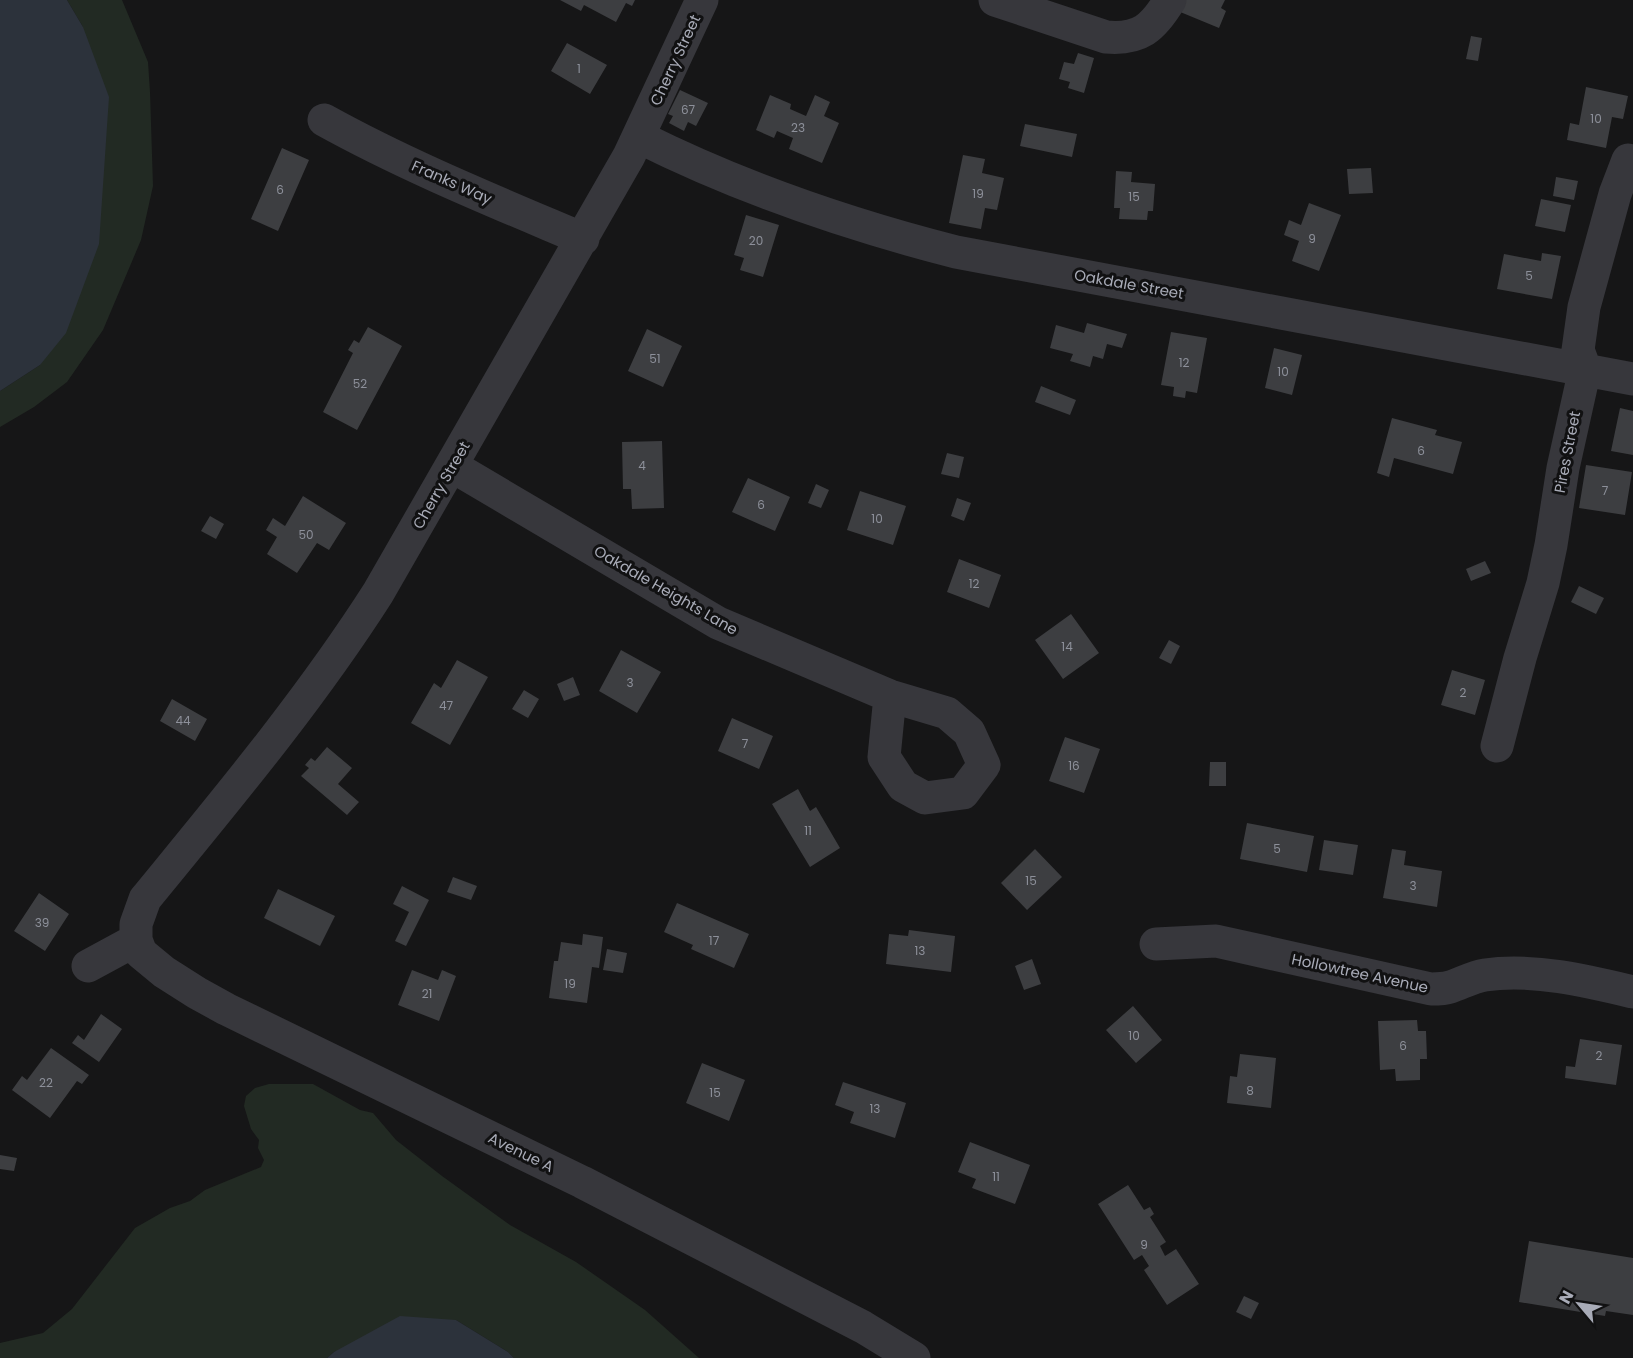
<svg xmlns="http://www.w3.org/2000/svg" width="1633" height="1358" font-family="Poppins,sans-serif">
<rect width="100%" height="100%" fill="#161617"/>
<path fill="#222a23" d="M67,0H122L148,62L150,92L153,186L141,240L103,330L67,382L34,407L0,427V391L40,365L83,27Z
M269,1084H313L360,1110L373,1113L396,1140L442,1176L510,1225L576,1262L645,1310L699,1358H514L508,1352L456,1320L334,1352L327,1358H0V1343L43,1333L72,1309L135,1228L170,1208L190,1201L205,1190L261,1167L264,1160L258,1148L259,1140L251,1129L244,1106L246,1096L255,1088Z"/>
<path fill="#2c323b" d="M0,0H67L83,27L109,97L99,244L66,333L40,365L0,391Z
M400,1316L456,1320L508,1352L514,1358H327L334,1352Z"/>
<path fill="#3d3e41" d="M560,0H635L632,6L626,3L616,22L584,5L581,11Z
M1177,0H1225L1221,8L1226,11L1219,28L1173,9Z
M1471,36L1482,38L1478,61L1466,59Z
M567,43L607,65L590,94L551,71Z
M1078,53L1094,58L1084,93L1068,88L1070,82L1059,79L1064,62L1074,64Z
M1586,87L1628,96L1623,119L1612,117L1606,148L1567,140L1570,123L1579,125Z
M680,90L708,103L696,126L688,122L684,131L669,123L673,116L668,114Z
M770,95L791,104L790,109L806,116L815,95L830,102L824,116L839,123L822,163L789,149L793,138L777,131L774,138L756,130Z
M1025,124L1077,134L1072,157L1020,146Z
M282,148L309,160L278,231L251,219Z
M963,155L985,159L982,173L1004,178L997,210L985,208L981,229L949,223Z
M1371,168L1373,193L1349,194L1347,169Z
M1116,171L1132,172L1131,182L1155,184L1153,211H1148L1147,220L1119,219L1120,208H1114Z
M1556,177L1578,181L1574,200L1553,196Z
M1541,199L1571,205L1565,232L1535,226Z
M1309,203L1341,215L1319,271L1292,261L1299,241L1284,235L1289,220L1301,225Z
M746,215L779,225L763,277L740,270L744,258L734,255Z
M1542,253L1561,256L1552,299L1497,289L1504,254L1541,261Z
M1087,323L1127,334L1122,348L1107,344L1103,359L1093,356L1090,367L1070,361L1073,354L1050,348L1056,325L1084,333Z
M368,327L402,346L357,430L323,412L353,353L348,350L354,340L359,343Z
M647,329L682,346L663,387L628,371Z
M1171,332L1207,338L1197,393L1186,391L1185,398L1173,396L1174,387L1161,385Z
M1274,348L1302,355L1292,395L1265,388Z
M1041,386L1076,400L1070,415L1035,402Z
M1620,408L1633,411V455L1611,451Z
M1392,418L1437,430L1435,435L1462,442L1453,474L1394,458L1389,477L1377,473Z
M662,441L664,508L632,509L631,489H623L622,442Z
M947,453L964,457L959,478L941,474Z
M1586,465L1632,472L1625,515L1579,508Z
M748,478L790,497L775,531L732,512Z
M816,484L829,490L821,508L808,503Z
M860,491L906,506L893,545L847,530Z
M303,496L346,523L329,550L317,543L297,573L267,554L277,537L266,530L273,518L285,526Z
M957,498L971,503L964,521L951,516Z
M210,516L224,524L216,539L201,531Z
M959,559L1001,575L989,608L947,592Z
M1485,561L1491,573L1471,581L1466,569Z
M1579,586L1604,598L1596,614L1571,602Z
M1071,614L1099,653L1063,679L1035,640Z
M1169,640L1180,646L1171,664L1159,658Z
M621,650L661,672L637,713L599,691Z
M457,660L488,677L450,745L411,723L434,683L441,688Z
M1452,670L1485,680L1475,715L1441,705Z
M573,677L580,695L564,701L557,684Z
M524,690L539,699L528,718L512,709Z
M172,699L207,719L195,741L160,721Z
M732,718L773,736L759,769L718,751Z
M1065,737L1100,749L1084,793L1049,781Z
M327,747L352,768L338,784L359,802L347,815L301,776L309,768L305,765L311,758L315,761Z
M1210,762H1226V786H1209Z
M798,789L810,811L816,807L840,848L810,867L772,804Z
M1247,823L1314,836L1307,872L1240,859Z
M1324,840L1358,845L1353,875L1319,870Z
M1035,849L1062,877L1027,910L1001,883Z
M1392,849L1406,851L1404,865L1442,871L1437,907L1383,898Z
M453,877L477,886L471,900L447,892Z
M402,886L429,900L406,946L395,941L409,912L393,904Z
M278,889L335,916L320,946L264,918Z
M39,893L69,914L45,951L14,931Z
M677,903L749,934L734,968L691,949L693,945L664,932Z
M909,930L955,936L951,972L886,964L889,934L908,936Z
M583,934L603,937L599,968L592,967L587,1003L549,998L554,961H558L561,942L582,945Z
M607,949L627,953L623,973L603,970Z
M1032,959L1041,984L1024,990L1015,966Z
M412,970L438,980L442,970L456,976L439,1021L398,1005Z
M1133,1006L1162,1040L1136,1063L1106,1030Z
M101,1014L122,1029L99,1062L72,1043L78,1035L84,1040Z
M1417,1020L1418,1031H1426L1427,1059H1420V1080L1396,1081L1395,1069L1380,1070L1378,1021Z
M1580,1039L1622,1045L1616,1085L1565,1078L1566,1066L1575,1067Z
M51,1048L89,1075L82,1084L77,1081L50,1118L12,1090L22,1076L27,1080Z
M1240,1054L1276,1058L1271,1108L1227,1103L1230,1076L1237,1077Z
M702,1063L745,1080L729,1121L686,1103Z
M843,1082L906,1103L895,1138L850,1123L854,1112L835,1105Z
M970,1142L1030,1165L1015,1204L972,1188L976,1179L958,1172Z
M0,1155L17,1158L14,1171L0,1169Z
M1128,1185L1144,1210L1150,1207L1154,1214L1150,1217L1166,1242L1160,1246L1165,1256L1176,1249L1199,1284L1167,1305L1144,1270L1149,1266L1142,1255L1134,1260L1098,1204Z
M1529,1241L1633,1258V1315L1606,1311L1605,1316L1519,1302Z
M1244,1296L1259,1303L1251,1319L1236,1312Z"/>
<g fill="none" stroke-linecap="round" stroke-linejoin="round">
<path stroke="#37373c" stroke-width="33" d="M702,0L629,156L378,593C309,701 226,800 145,899L136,924V940L141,953L164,972L197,993L226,1009L582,1182L863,1327L914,1358
M995,0L1106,37C1140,40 1153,28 1170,0
M324,120C407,166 496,202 583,239
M639,137C737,186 850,225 956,252L1633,379
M452,466L718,623L890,696L947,713L969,732L984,765L963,793L925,798L903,786L884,757L890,696
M1497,746L1520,658L1543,583L1551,545L1563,468L1585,369L1578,350L1584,307L1615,194L1628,160
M1156,944L1216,941L1431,989C1437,989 1444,989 1450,987C1462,983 1473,977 1485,975C1533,968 1587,981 1633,992
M88,966L136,940"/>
</g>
<g text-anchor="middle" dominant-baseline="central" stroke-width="6" stroke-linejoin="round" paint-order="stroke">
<g font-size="12" fill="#8d909a">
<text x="579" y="68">1</text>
<text x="688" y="109">67</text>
<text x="1596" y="118">10</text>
<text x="798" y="127">23</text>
<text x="280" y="189">6</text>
<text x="978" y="193">19</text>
<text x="1134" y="196">15</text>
<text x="1312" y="238">9</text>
<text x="756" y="240">20</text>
<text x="1529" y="275">5</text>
<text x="655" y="358">51</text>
<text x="1184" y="362">12</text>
<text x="1283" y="371">10</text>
<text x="360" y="383">52</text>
<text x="1421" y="450">6</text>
<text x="642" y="465">4</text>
<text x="1605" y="490">7</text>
<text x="761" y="504">6</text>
<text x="877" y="518">10</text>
<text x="306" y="534">50</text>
<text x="974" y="583">12</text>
<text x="1067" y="646">14</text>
<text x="630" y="682">3</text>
<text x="1463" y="692">2</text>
<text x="446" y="705">47</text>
<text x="183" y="720">44</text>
<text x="745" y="743">7</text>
<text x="1074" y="765">16</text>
<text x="808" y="830">11</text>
<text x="1277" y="848">5</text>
<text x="1031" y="880">15</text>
<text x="1413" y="885">3</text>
<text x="42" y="922">39</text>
<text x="714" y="940">17</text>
<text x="920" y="950">13</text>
<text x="570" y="983">19</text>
<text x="427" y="993">21</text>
<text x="1134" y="1035">10</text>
<text x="1403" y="1045">6</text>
<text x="1599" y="1055">2</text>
<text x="46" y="1082">22</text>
<text x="1250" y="1090">8</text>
<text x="715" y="1092">15</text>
<text x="875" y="1108">13</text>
<text x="996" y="1176">11</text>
<text x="1144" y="1244">9</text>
</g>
<g font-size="15" fill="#a8abb7" stroke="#111112">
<text transform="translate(675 60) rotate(-65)">Cherry Street</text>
<text transform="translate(452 182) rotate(24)">Franks Way</text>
<text transform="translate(1129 284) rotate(10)">Oakdale Street</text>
<text transform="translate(1567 452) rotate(-79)">Pires Street</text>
<text transform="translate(441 485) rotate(-60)">Cherry Street</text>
<text transform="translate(666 590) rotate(30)">Oakdale Heights Lane</text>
<text transform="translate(1360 973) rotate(12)">Hollowtree Avenue</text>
<text transform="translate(521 1152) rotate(26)">Avenue A</text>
</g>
</g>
<g transform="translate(1579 1304) rotate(299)" stroke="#111112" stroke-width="4.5" paint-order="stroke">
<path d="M0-4.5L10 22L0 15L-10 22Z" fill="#a8abb7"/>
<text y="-9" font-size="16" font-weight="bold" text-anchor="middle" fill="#a8abb7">N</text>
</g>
</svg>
